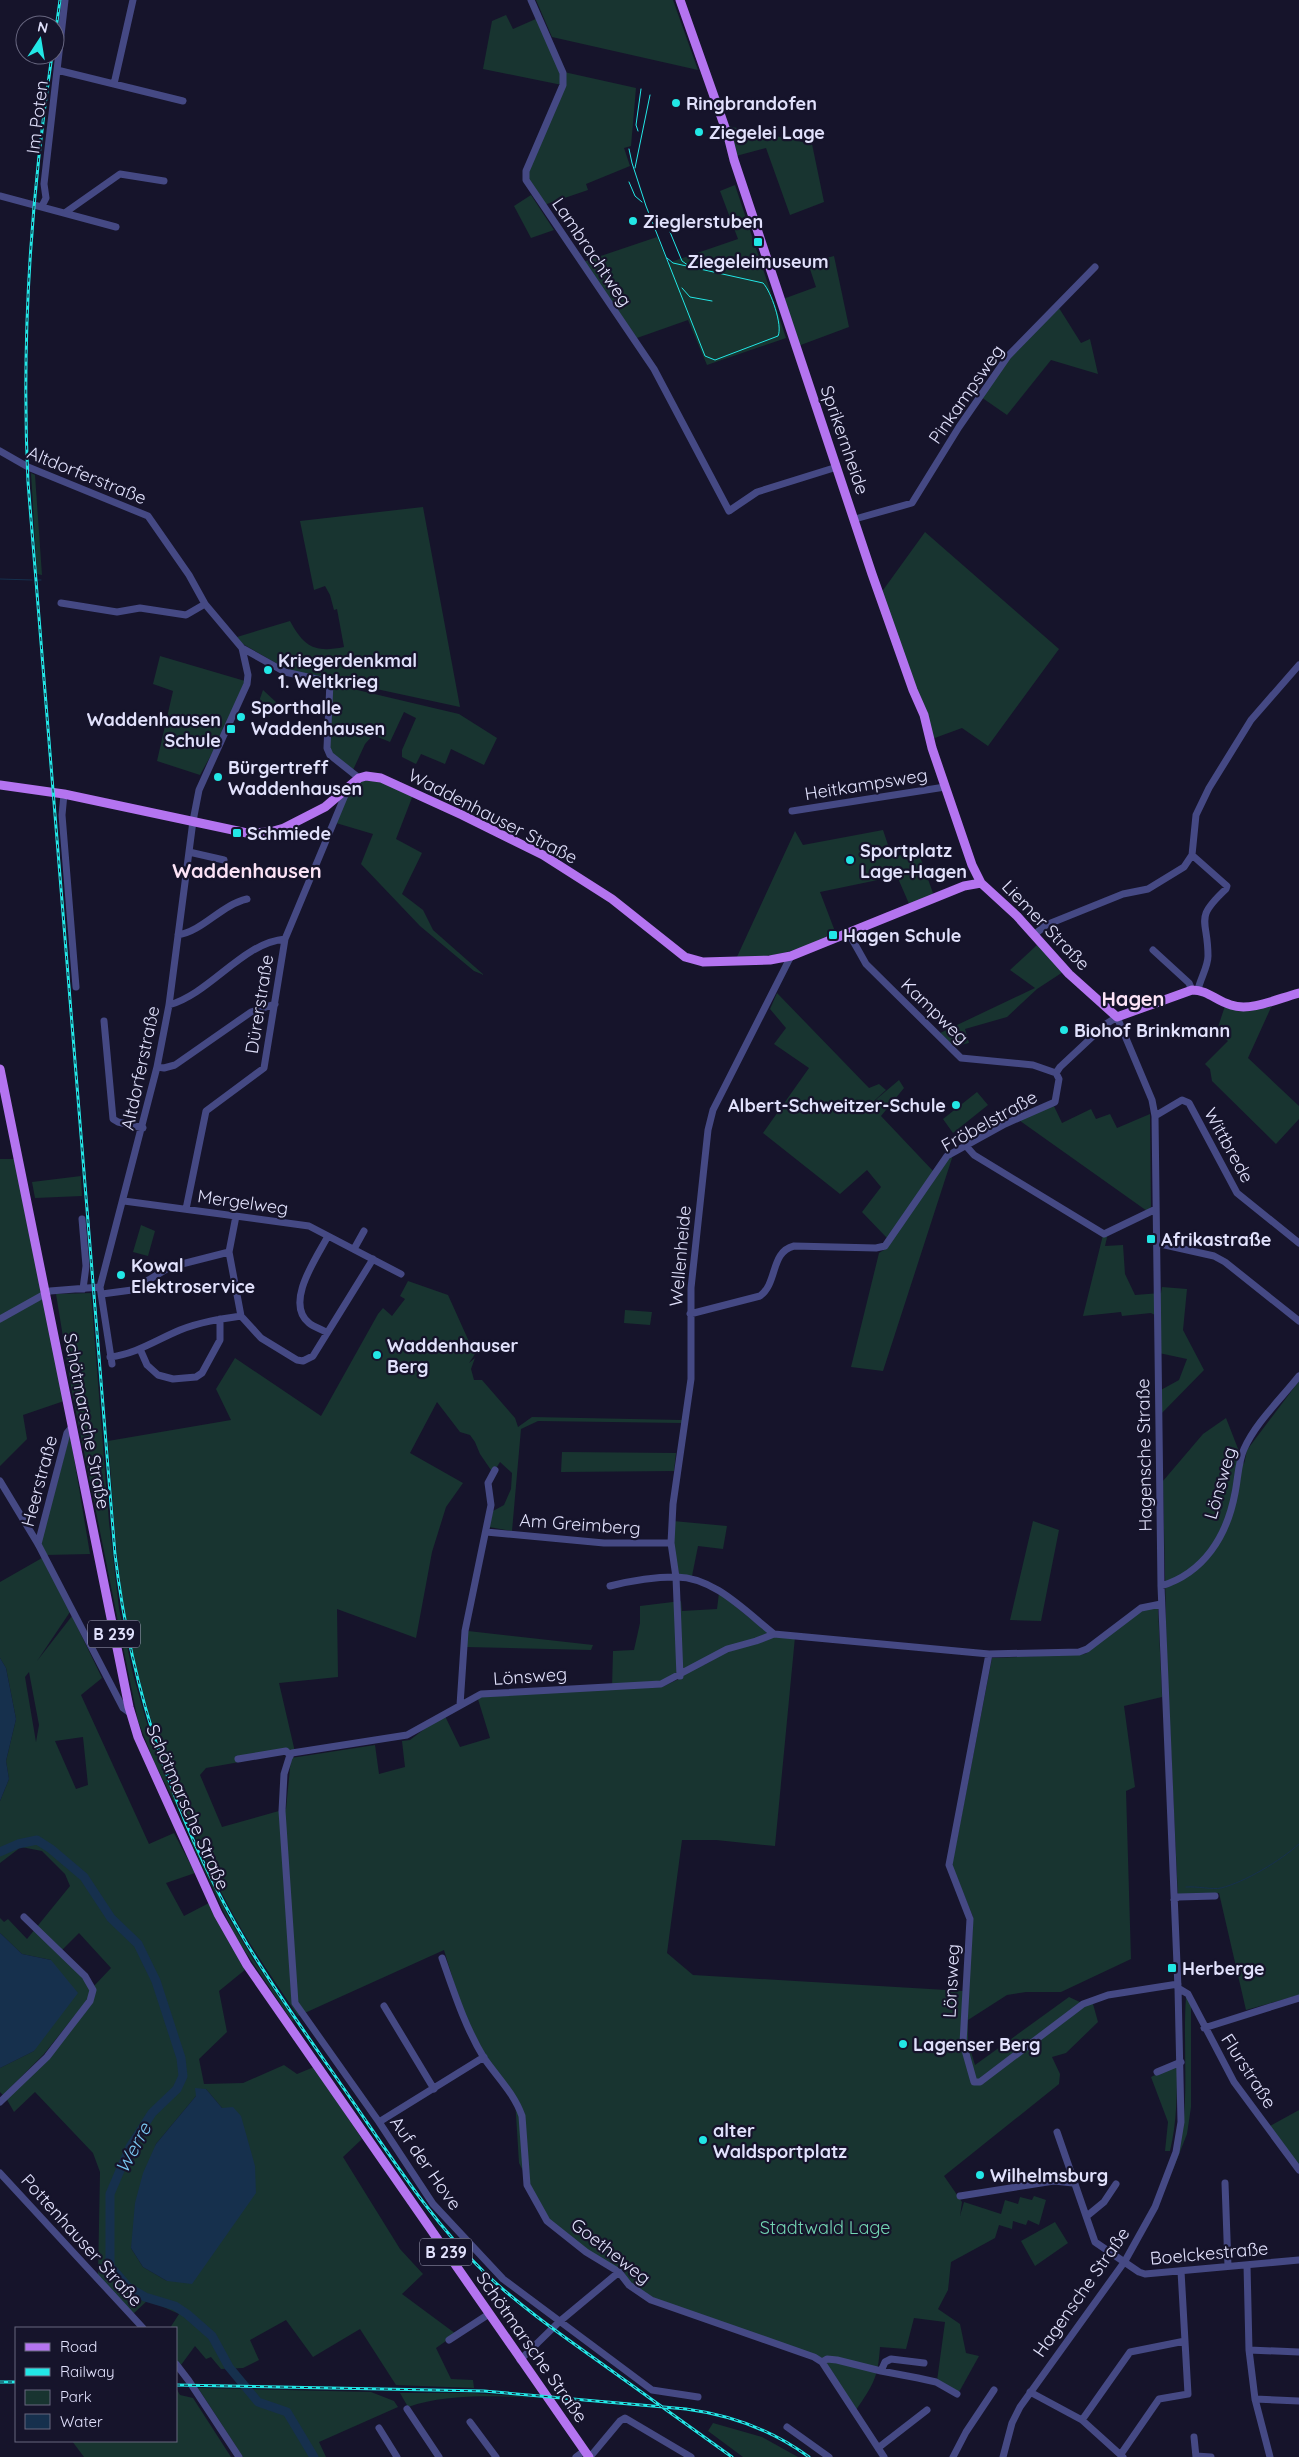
<svg xmlns="http://www.w3.org/2000/svg" width="1299" height="2457" font-family="Quicksand,sans-serif">
<rect width="100%" height="100%" fill="#16142b"/>
<path fill="#183430" fill-rule="evenodd" d="M536,0H673L698,70L552,37Z
M506,15L513,29L538,18L560,69L562,85L483,69L492,21Z
M564,72L636,88L631,146L624,148L630,166L586,184L588,190L544,205L527,180L528,173L565,85Z
M728,126L812,144L824,202L790,215L766,148L736,156Z
M735,185L786,338L707,365L688,320L637,338L583,262L657,237L668,263L738,239L720,191Z
M531,195L554,230L531,238L514,206Z
M834,256L849,327L798,346L783,299L816,287L808,263Z
M1059,308L1081,343L1090,339L1098,374L1051,360L1007,415L981,397L1011,355Z
M31,473L35,475L42,575L37,574Z
M423,507L460,707L288,670L241,643L237,637L290,621C304,647 315,653 344,647L337,609L334,610L330,595L325,586L314,590L300,521Z
M925,532L1059,649L988,746L962,728L932,739L881,593Z
M160,656L245,681L216,746L200,775L157,761L173,691L153,684Z
M332,684L459,714L497,738L484,765L451,749L445,764L421,754L416,764L402,757V750L416,718L404,712L390,742L373,735L365,744L353,770L332,753L329,748Z
M263,690L277,703V709L271,710L270,717L256,710Z
M359,780L381,781L413,795L396,839L422,853L402,894L423,910L433,930L484,975L474,971L420,926L361,864L373,834L336,823L350,789Z
M883,830L892,857L918,851L934,896L910,906L897,876L820,892L836,934C799,950 777,957 736,959L795,831L803,845Z
M1037,945L1063,972L1037,989L1007,1017L965,1029L969,1043L952,1047L938,1034L1035,988L1010,970Z
M777,993L869,1088L879,1084L886,1090L866,1108L899,1080L904,1088L881,1116L934,1172L887,1238L862,1212L881,1187L867,1170L840,1194L763,1133L809,1068L774,1044L786,1028L770,1009Z
M1273,1003L1248,1058L1299,1106V1119L1276,1144L1212,1081L1210,1069L1205,1064L1228,1041L1217,1030L1225,1006Z
M977,1092L988,1105L953,1133L943,1119Z
M1052,1102L1062,1123L1091,1109L1096,1119L1110,1114L1117,1128L1150,1114L1151,1207L1147,1211L1016,1118Z
M953,1155L883,1371L851,1367L879,1253L887,1248L948,1158Z
M0,1159H15L64,1401L23,1415L27,1439L0,1466Z
M81,1176L82,1196L35,1198L32,1182Z
M141,1225L155,1231L148,1256L133,1252Z
M1108,1233L1105,1246L1123,1245L1125,1274L1135,1295L1161,1293L1162,1287L1187,1289L1183,1330L1204,1370L1161,1414L1159,1391L1179,1380L1187,1359L1159,1353V1317L1151,1313L1122,1316L1121,1312L1083,1316L1103,1235Z
M408,1281L448,1295L471,1346L475,1344L477,1351L469,1363L475,1358L471,1369L474,1380H482L515,1418L518,1427L532,1417L682,1420V1423L538,1421L521,1429L512,1531L489,1527L493,1511L504,1505L511,1489L512,1473L500,1462L493,1473L480,1454L475,1442L470,1435L460,1432L437,1402L410,1453L463,1483L446,1507L432,1552L416,1638L337,1609L338,1677L279,1683L295,1752L206,1768L200,1775L222,1827L286,1809L291,1758L375,1745L379,1774L405,1767L402,1741L410,1740L444,1714L460,1747L490,1738L477,1696L484,1693L612,1688L613,1651L634,1650L640,1623V1606L681,1601L682,1611L717,1609L719,1593L768,1633L679,1671L662,1682L617,1688L662,1687L683,1677V1671L704,1663V1665L727,1652L760,1642L773,1636L795,1637L775,1846L716,1840H682L667,1953L693,1975L963,1991L962,2018L967,2019L973,1917L952,1865L992,1658L1085,1654L1142,1610L1158,1608L1162,1697L1124,1706L1135,1787L1126,1791L1131,1959L1061,1992H1026L1007,1995L968,2020V2042L975,2065L1069,1997L1082,2003L1093,2004L1098,2022L1066,2053L1052,2057L1060,2074L1059,2084L944,2176L962,2202L960,2216L964,2202L1001,2214L1005,2200L1018,2204L1020,2197L1032,2200L1034,2196L1046,2200L1039,2225L1028,2220L1026,2225L1013,2221L1012,2229L999,2225L995,2238L951,2262L948,2290L938,2309L960,2324L966,2353L979,2356L959,2392L937,2381L945,2322L914,2318L906,2349L880,2347C878,2378 873,2385 856,2410L822,2358L653,2299L629,2283L624,2272L582,2249L548,2219L519,2163L515,2099L486,2057L462,2009L444,1950L298,2016C274,1980 249,1945 229,1907C180,1814 142,1712 124,1607C115,1553 113,1497 108,1441L231,1420L216,1389L235,1358L321,1416L378,1314L383,1308L392,1316L405,1299L400,1296Z
M91,1293L109,1522L119,1608L133,1674L150,1734L180,1813L154,1762L138,1721L72,1392L56,1294Z
M625,1310L652,1312L650,1325L624,1323Z
M1299,1381V1995L1246,2010L1219,1893L1178,1897L1167,1669L1163,1481L1203,1434L1226,1418L1244,1464L1247,1450Z
M70,1434L90,1554L45,1555L41,1543Z
M562,1452L676,1453L674,1471L561,1472Z
M673,1521L727,1526L723,1549L698,1546L692,1576L679,1574L672,1539Z
M1033,1521L1059,1530L1041,1621L1010,1620Z
M42,1558L70,1612L37,1661L72,1616L102,1678L81,1695L149,1844L174,1833L195,1873L166,1883L184,1916L209,1903L246,1969L219,1991L227,2032L199,2059L204,2084L243,2083L284,2065L297,2074L314,2067L362,2139L343,2157L400,2249L423,2274L402,2294L456,2334L436,2348L451,2379L473,2380L474,2388L396,2385L360,2329L313,2357L286,2320L250,2340L259,2360L243,2368L221,2369L211,2357L206,2359L195,2346L181,2365L176,2360V2328H170L179,2314L148,2300L133,2314L98,2276L100,2172L93,2153L35,2092L14,2112L6,2098L49,2058L80,2009L44,2054L3,2095L0,2092V2068L34,2051L51,1960L22,1954L0,1933V1918L4,1922L8,1919L27,1939L70,1886L65,1874L42,1851L21,1847L0,1863V1801L9,1779L6,1761L16,1719L6,1668L0,1658V1582ZM29,1672L39,1725L36,1742L25,1677ZM83,1737L88,1785L76,1789L55,1741ZM79,1933L111,1968L94,1986L62,1950ZM206,2089L222,2108L167,2281L143,2267L131,2248L156,2144L196,2096Z
M468,1631L593,1645L591,1650L466,1647Z
M188,1831L229,1918L253,1959L294,2020L292,2021L236,1938L192,1844Z
M1186,1997L1191,2005V2107L1187,2134L1172,2172C1176,2157 1181,2142 1183,2127C1188,2084 1183,2040 1186,1997Z
M1177,2064C1177,2094 1177,2122 1170,2151H1165L1168,2122L1151,2077Z
M1299,2110V2165L1270,2126Z
M1055,2222L1068,2243L1035,2266L1021,2241Z
M176,2388L180,2395L193,2398L231,2457H84L72,2441H176Z
M198,2388L371,2392L394,2401L398,2407L319,2442L326,2457H243Z
M400,2393H473L540,2398C498,2396 448,2393 408,2407Z
M713,2423L762,2437L798,2457H743L708,2431Z"/>
<path fill="#16304d" d="M0,1658L6,1668L16,1719L6,1761L9,1779L0,1801Z
M0,1933L22,1954L51,1960L78,1993L34,2051L0,2068Z
M195,2088L206,2089L222,2108L233,2107L241,2116L255,2166L256,2193L192,2284L167,2281L143,2267L131,2248L135,2203L143,2173L156,2144L196,2096Z"/>
<g fill="none" stroke-linecap="round" stroke-linejoin="round">
<path stroke="#16304d" stroke-width="1" d="M0,579L32,580
M37,580H41
M1186,1887C1197,1886 1213,1890 1221,1888C1245,1882 1280,1861 1299,1844"/>
<path stroke="#16304d" stroke-width="9" d="M0,1852L18,1844L37,1840L51,1849L84,1877L111,1918L138,1944L156,1981L181,2058L183,2076L177,2089L152,2113L130,2147L110,2194V2266L128,2287L145,2297L175,2306L187,2314L212,2336L229,2367L258,2402L287,2412L314,2457"/>
<path stroke="#454984" stroke-width="7" d="M531,0L563,73V85L526,171V180L654,369L729,511L757,492L837,467
M57,70L183,101
M114,84L133,0
M0,196L116,227
M42,206L46,198L44,184L65,0
M66,212L120,174L164,181
M0,451L28,467L148,516L189,575L205,604L242,648L248,675L247,684L199,790L193,821L169,1005L157,1067L100,1287L112,1364
M855,519L912,503L959,427L1008,356L1095,267
M61,603L117,612L140,608L186,615L205,604
M242,648L285,672L330,682L327,748L330,755L359,778
M64,794L62,815L76,987
M792,811L945,787
M189,852L224,860
M1192,855L1227,886L1226,889C1193,920 1208,918 1208,956C1208,967 1200,979 1198,990
M848,932L866,964L961,1058L1033,1065L1056,1073
M178,935C203,931 221,905 247,899
M1034,935L1046,925L1123,894L1148,889L1184,867L1192,855L1196,815L1209,788L1251,720L1299,665
M1153,950L1189,983L1192,990
M169,1005C211,993 242,943 285,939
M104,1021L113,1119L118,1122L143,1128
M157,1067L164,1068L175,1065L251,1012L275,1004
M1155,1116L1182,1100L1189,1103L1237,1193L1299,1243
M967,1147L974,1155L1104,1234L1156,1209
M124,1201L309,1226L401,1274
M186,1209L206,1111L264,1068L285,939L348,788
M236,1216L229,1252L241,1316L261,1338L297,1360L303,1361L313,1356L373,1259
M82,1219L86,1266L83,1289
M1156,1243L1214,1256L1225,1262L1299,1321
M354,1249L364,1231
M102,1294L132,1290L170,1267L229,1252
M690,1314L760,1296C778,1283 770,1252 794,1246L876,1248L885,1246L947,1156L1005,1124L1055,1102L1059,1079L1056,1073L1060,1067L1106,1024L1117,1017L1152,1100L1155,1116L1161,1586L1178,1988L1181,2122L1176,2152L1155,2207L1125,2261L1020,2407L1012,2423L1003,2457
M0,1319L50,1291L100,1287
M326,1332C321,1329 314,1327 309,1323C284,1303 317,1257 328,1236
M140,1349L147,1365L158,1375L173,1379L196,1377L202,1373L220,1340V1319
M110,1357C136,1354 156,1340 180,1330C200,1322 220,1319 241,1316
M0,1481L38,1544L123,1708L130,1713
M486,1532L604,1543H671
M38,1544L67,1433L72,1427
M610,1586C630,1581 654,1577 675,1577C713,1576 746,1612 774,1634
M1161,1586C1204,1573 1227,1536 1235,1493C1238,1479 1238,1462 1244,1449C1256,1422 1281,1399 1299,1376
M989,1654L949,1865L970,1919L963,2043L974,2082H980L1083,2004L1108,1995L1178,1984
M680,1676L676,1577L671,1543L673,1504L691,1379V1288L708,1130L713,1110L791,956
M460,1705L465,1631L491,1505L488,1483L495,1470
M238,1759L286,1751L290,1755
M1174,1900L1178,1897L1215,1896
M442,1958C454,1992 465,2027 484,2058C497,2077 514,2093 522,2116L527,2185L547,2221L586,2252L619,2272L629,2285L651,2300L814,2357L822,2362L884,2457
M1178,1988L1188,1994L1234,2082L1299,2170
M384,2006L434,2089
M1204,2028L1299,1998
M1157,2072L1181,2062
M0,2102L47,2057L90,2001L93,1990L85,1976L24,1917
M379,2122L484,2057
M1057,2132L1095,2242L1139,2272L1145,2274L1299,2260
M0,2173L143,2328
M1225,2183L1228,2266
M960,2196L1054,2181L1073,2183
M1087,2216L1104,2202L1116,2184
M1247,2265L1249,2350L1255,2399L1270,2457
M449,2340L489,2314
M1249,2350L1299,2352
M520,2360L559,2322L619,2272
M822,2362L827,2359L837,2360L881,2371L918,2378L936,2382L957,2394
M176,2364L189,2381L239,2457
M881,2371L885,2362L891,2359L924,2363
M1030,2392L1082,2420L1123,2457
M698,2397L652,2390L503,2279L433,2204L379,2122L295,2003L282,1811L284,1774L289,1758L292,1753L407,1735L481,1694L661,1684L727,1649L756,1641L774,1634L989,1654L1079,1652L1087,1649L1141,1608L1161,1604
M1255,2399L1299,2401
M407,2409L439,2457
M1082,2420L1130,2352L1185,2341
M470,2422L496,2457
M787,2427L829,2457
M379,2428L397,2457
M1194,2437L1196,2457
M878,2448L927,2410
M1121,2454L1159,2399L1188,2394L1181,2271
M1196,2456L1211,2457
M576,2457L584,2451
M590,2457L620,2421L625,2418L691,2457
M953,2457L966,2432L994,2390"/>
<path stroke="#b474f0" stroke-width="9" d="M680,0L728,136L734,160L872,574L913,690L924,715L932,748L972,865L981,883L1017,916L1069,974L1117,1017L1192,990C1208,990 1216,1001 1231,1005C1251,1012 1279,998 1299,993
M0,785L64,794L247,833L270,832L284,828L325,807L359,778L366,776L381,778L462,815L543,855L612,899L685,957L703,962L770,960L791,956L964,886L981,883
M0,1069L129,1707L138,1737L218,1914L247,1965L589,2457"/>
<path stroke="#22e7e6" stroke-width="1" d="M638,131L636,125L641,89
M629,149L632,163L646,206L705,356L715,360L778,336C783,326 771,291 763,283L673,263L667,258
M635,168L650,95
M629,182L635,196L642,202
M670,232L682,261L689,266
M682,288L690,297L712,301"/>
<g stroke="#22e7e6" stroke-width="3">
<path id="rail" d="M55,36L60,0
M52,55C31,196 21,339 28,482L115,1554C131,1691 176,1825 247,1944C279,1997 316,2048 351,2099C393,2160 433,2223 486,2274C521,2307 560,2334 598,2361C643,2393 687,2425 732,2457
M0,2382H16
M176,2385L484,2391L686,2409C731,2415 772,2430 809,2457"/>
</g>
<use href="#rail" stroke="#16142b" stroke-width="1" stroke-dasharray="4" stroke-linecap="butt"/>
</g>
<g fill="#22e7e6" stroke="#16142b" stroke-width="2">
<circle cx="676" cy="103" r="5"/>
<circle cx="699" cy="132" r="5"/>
<circle cx="633" cy="221" r="5"/>
<rect x="753" y="237" width="10" height="10" rx="2.5"/>
<circle cx="268" cy="670" r="5"/>
<circle cx="241" cy="717" r="5"/>
<rect x="226" y="724" width="10" height="10" rx="2.5"/>
<circle cx="218" cy="777" r="5"/>
<rect x="232" y="828" width="10" height="10" rx="2.5"/>
<circle cx="850" cy="860" r="5"/>
<rect x="828" y="930" width="10" height="10" rx="2.5"/>
<circle cx="1064" cy="1030" r="5"/>
<circle cx="956" cy="1105" r="5"/>
<rect x="1146" y="1234" width="10" height="10" rx="2.5"/>
<circle cx="121" cy="1275" r="5"/>
<circle cx="377" cy="1355" r="5"/>
<rect x="1167" y="1963" width="10" height="10" rx="2.5"/>
<circle cx="903" cy="2044" r="5"/>
<circle cx="703" cy="2140" r="5"/>
<circle cx="980" cy="2175" r="5"/>
</g>
<g text-anchor="middle" dominant-baseline="central" stroke-width="4.5" stroke-linejoin="round" paint-order="stroke">
<g fill="#16142b" stroke="#a4a4bd" stroke-width="1">
<rect x="88" y="1620.5" width="52" height="27" rx="4"/>
<rect x="420" y="2238.5" width="52" height="27" rx="4"/>
</g>
<g font-size="16" font-weight="bold" fill="#e1e1fc">
<text x="114" y="1634">B 239</text>
<text x="446" y="2252">B 239</text>
</g>
<g font-size="18" font-weight="bold" fill="#e1e1fc" stroke="#16142b" text-anchor="start">
<text x="686" y="103">Ringbrandofen</text>
<text x="709" y="132">Ziegelei Lage</text>
<text x="643" y="221">Zieglerstuben</text>
<text x="758" y="261" text-anchor="middle">Ziegeleimuseum</text>
<text x="278" y="660">Kriegerdenkmal<tspan x="278" dy="21">1. Weltkrieg</tspan></text>
<text x="251" y="707">Sporthalle<tspan x="251" dy="21">Waddenhausen</tspan></text>
<text x="221" y="719" text-anchor="end">Waddenhausen<tspan x="221" dy="21">Schule</tspan></text>
<text x="228" y="767">Bürgertreff<tspan x="228" dy="21">Waddenhausen</tspan></text>
<text x="247" y="833">Schmiede</text>
<text x="860" y="850">Sportplatz<tspan x="860" dy="21">Lage-Hagen</tspan></text>
<text x="843" y="935">Hagen Schule</text>
<text x="1074" y="1030">Biohof Brinkmann</text>
<text x="946" y="1105" text-anchor="end">Albert-Schweitzer-Schule</text>
<text x="1161" y="1239">Afrikastraße</text>
<text x="131" y="1265">Kowal<tspan x="131" dy="21">Elektroservice</tspan></text>
<text x="387" y="1345">Waddenhauser<tspan x="387" dy="21">Berg</tspan></text>
<text x="1182" y="1968">Herberge</text>
<text x="913" y="2044">Lagenser Berg</text>
<text x="713" y="2130">alter<tspan x="713" dy="21">Waldsportplatz</tspan></text>
<text x="990" y="2175">Wilhelmsburg</text>
</g>
<g font-size="18" fill="#e1e1fc" stroke="#16142b">
<text transform="translate(37 117) rotate(-83)">Im Poten</text>
<text transform="translate(592 252) rotate(56)">Lambrachtweg</text>
<text transform="translate(966 394) rotate(-55)">Pinkampsweg</text>
<text transform="translate(845 440) rotate(71)">Sprikernheide</text>
<text transform="translate(87 475) rotate(22)">Altdorferstraße</text>
<text transform="translate(866 784) rotate(-9)">Heitkampsweg</text>
<text transform="translate(493 816) rotate(27)">Waddenhauser Straße</text>
<text transform="translate(1046 925) rotate(46)">Liemer Straße</text>
<text transform="translate(259 1004) rotate(-81)">Dürerstraße</text>
<text transform="translate(935 1011) rotate(44)">Kampweg</text>
<text transform="translate(140 1068) rotate(-78)">Altdorferstraße</text>
<text transform="translate(989 1121) rotate(-29)">Fröbelstraße</text>
<text transform="translate(1229 1145) rotate(61)">Wittbrede</text>
<text transform="translate(243 1202) rotate(8)">Mergelweg</text>
<text transform="translate(680 1256) rotate(-85)">Wellenheide</text>
<text transform="translate(87 1421) rotate(79)">Schötmarsche Straße</text>
<text transform="translate(1144 1455) rotate(-91)">Hagensche Straße</text>
<text transform="translate(39 1481) rotate(-75)">Heerstraße</text>
<text transform="translate(1220 1483) rotate(-74)">Lönsweg</text>
<text transform="translate(580 1524) rotate(4)">Am Greimberg</text>
<text transform="translate(530 1676) rotate(-4)">Lönsweg</text>
<text transform="translate(188 1807) rotate(66)">Schötmarsche Straße</text>
<text transform="translate(951 1981) rotate(-87)">Lönsweg</text>
<text transform="translate(1249 2071) rotate(57)">Flurstraße</text>
<text transform="translate(426 2163) rotate(55)">Auf der Hove</text>
<text transform="translate(82 2240) rotate(48)">Pottenhauser Straße</text>
<text transform="translate(611 2251) rotate(38)">Goetheweg</text>
<text transform="translate(1209 2253) rotate(-5)">Boelckestraße</text>
<text transform="translate(1081 2292) rotate(-55)">Hagensche Straße</text>
<text transform="translate(532 2347) rotate(55)">Schötmarsche Straße</text>
</g>
<g font-size="18" fill="#73d6b3" stroke="#16142b">
<text x="825" y="2227">Stadtwald Lage</text>
</g>
<g font-size="19" font-style="italic" fill="#7ac7f1" stroke="#16142b">
<text transform="translate(133 2148) rotate(-62)">Werre</text>
</g>
<g font-size="20" font-weight="bold" fill="#fce3f6" stroke="#16142b">
<text x="247" y="870">Waddenhausen</text>
<text x="1133" y="998">Hagen</text>
</g>
</g>
<rect x="15" y="2327" width="162" height="115" fill="#16142b" stroke="#67667f"/>
<rect x="25" y="2343" width="25" height="8" fill="#b474f0" stroke="#67667f"/>
<text x="60" y="2352" font-size="15" fill="#e1e1fc">Road</text>
<rect x="25" y="2368" width="25" height="8" fill="#22e7e6" stroke="#67667f"/>
<text x="60" y="2377" font-size="15" fill="#e1e1fc">Railway</text>
<rect x="25" y="2390" width="25" height="15" fill="#183430" stroke="#67667f"/>
<text x="60" y="2402" font-size="15" fill="#e1e1fc">Park</text>
<rect x="25" y="2414" width="25" height="15" fill="#16304d" stroke="#67667f"/>
<text x="60" y="2427" font-size="15" fill="#e1e1fc">Water</text>
<g transform="translate(40 40) rotate(12)"><circle r="24" fill="#16142b" stroke="#67667f"/>
<path d="M0-4L9 19L0 12L-9 19Z" fill="#22e7e6"/>
<text y="-8" font-size="14" font-weight="bold" text-anchor="middle" fill="#e1e1fc">N</text>
</g>
</svg>
